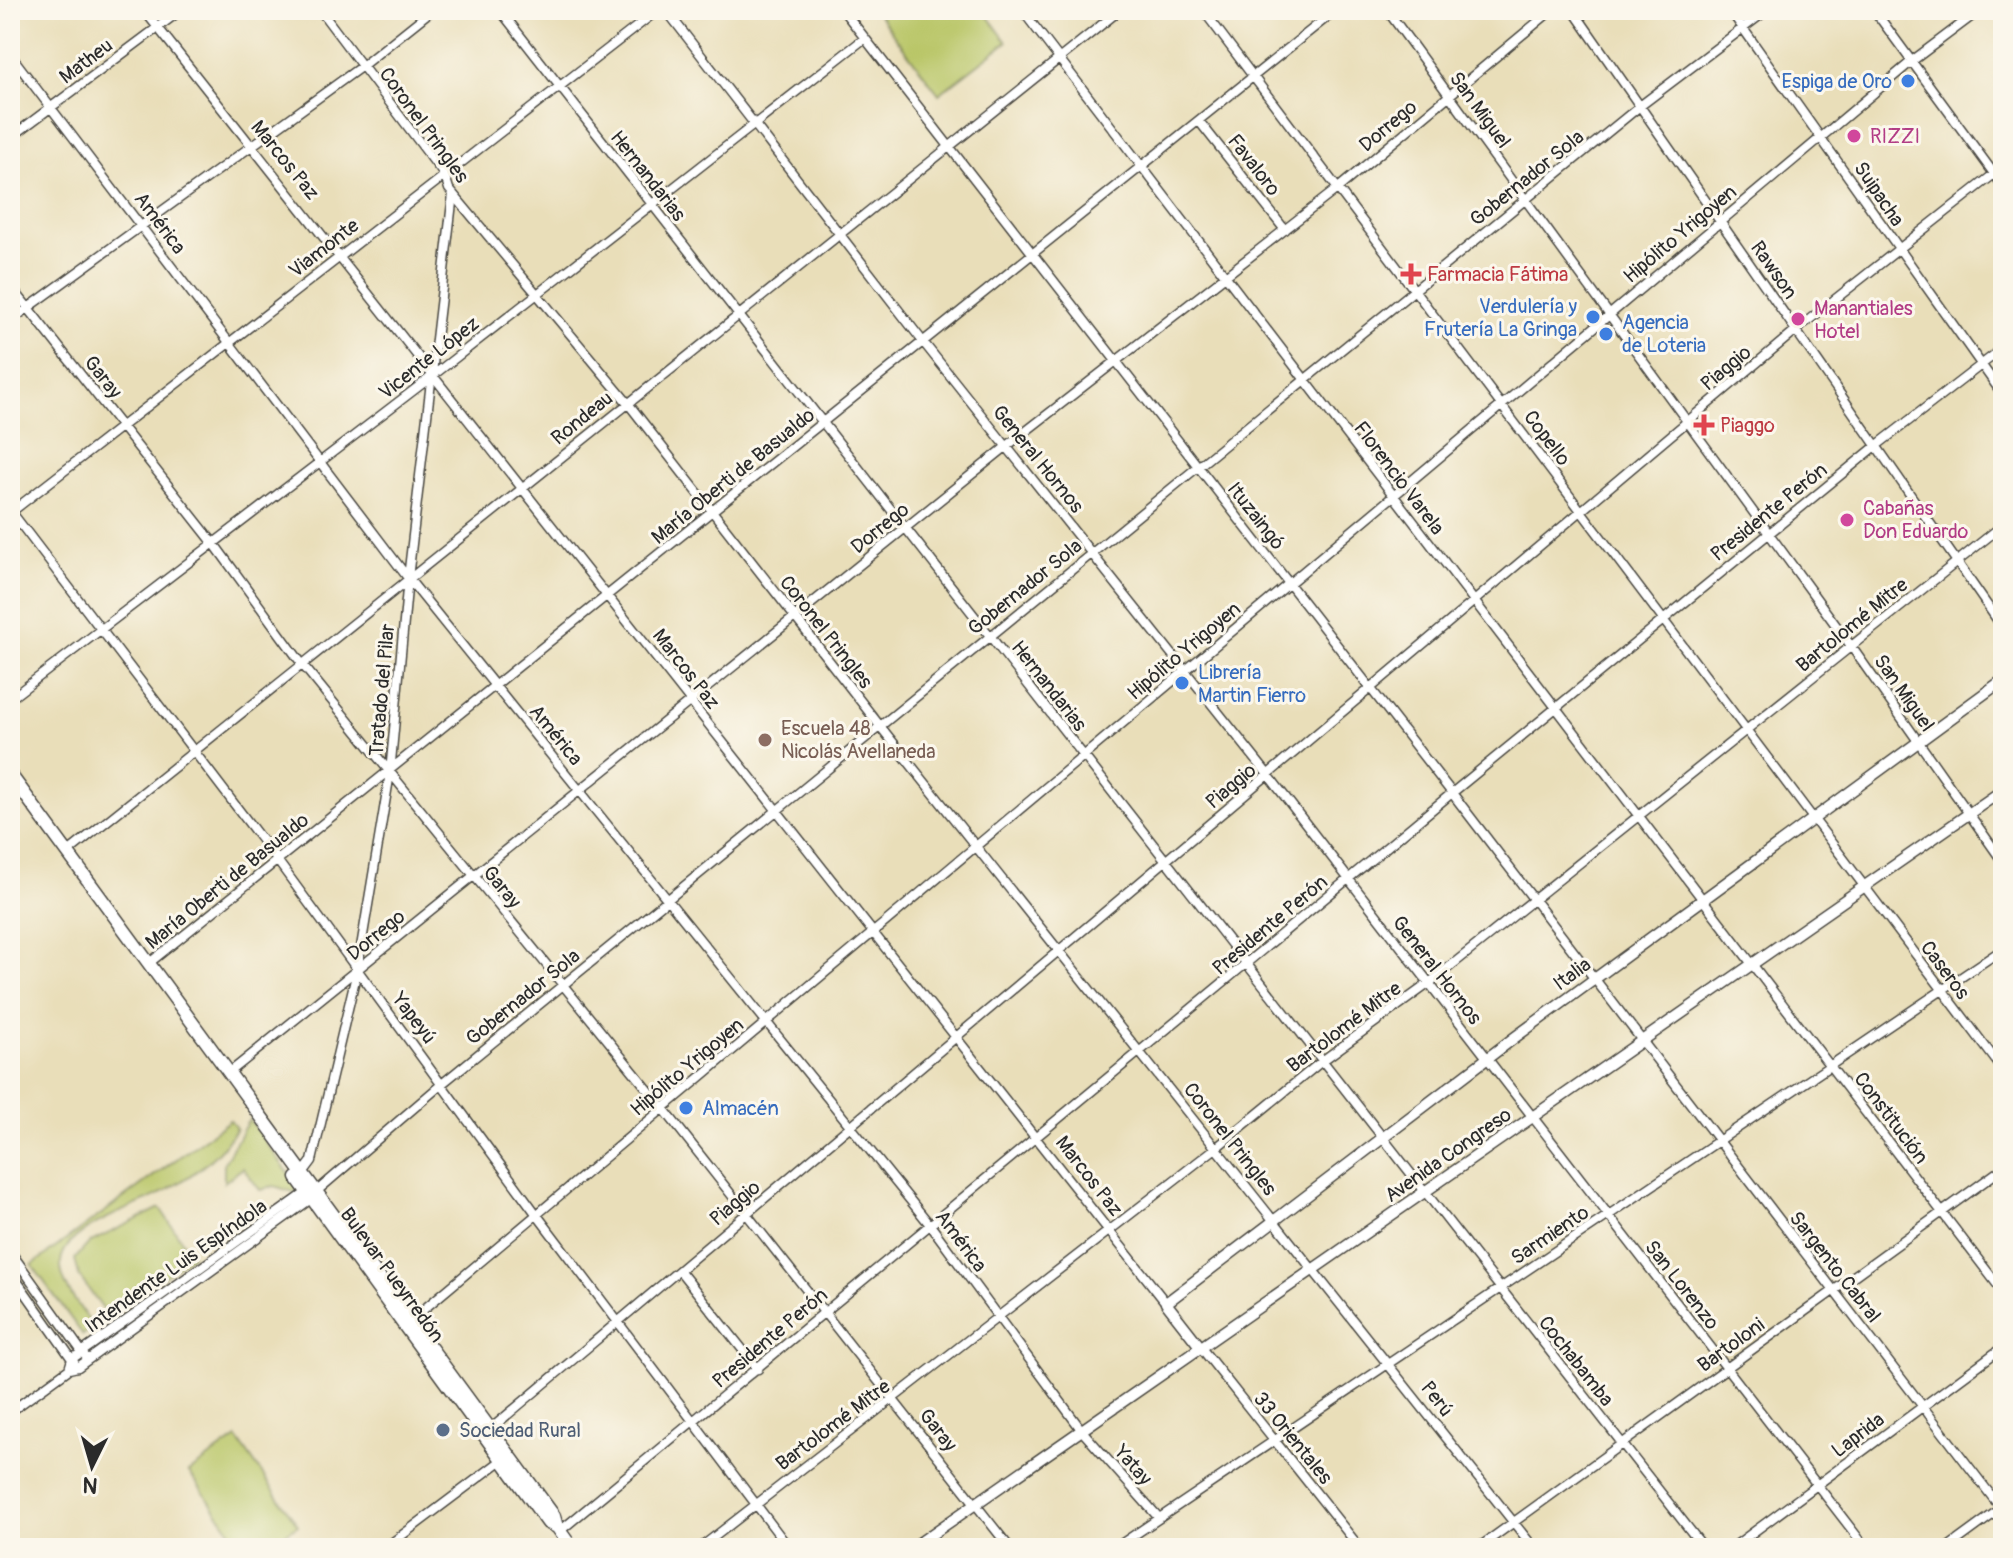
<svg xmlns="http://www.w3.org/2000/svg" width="2013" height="1558" font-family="Pangolin,sans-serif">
<rect width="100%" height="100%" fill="#fbf7ec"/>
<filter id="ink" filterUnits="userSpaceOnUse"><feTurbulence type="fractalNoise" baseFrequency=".0125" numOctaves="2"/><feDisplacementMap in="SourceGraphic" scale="16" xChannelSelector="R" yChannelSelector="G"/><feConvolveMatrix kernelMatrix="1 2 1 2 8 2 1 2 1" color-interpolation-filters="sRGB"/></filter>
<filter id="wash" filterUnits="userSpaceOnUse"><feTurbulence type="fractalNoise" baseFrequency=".006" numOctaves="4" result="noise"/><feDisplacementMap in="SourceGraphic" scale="32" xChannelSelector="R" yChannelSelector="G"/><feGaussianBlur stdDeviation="1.8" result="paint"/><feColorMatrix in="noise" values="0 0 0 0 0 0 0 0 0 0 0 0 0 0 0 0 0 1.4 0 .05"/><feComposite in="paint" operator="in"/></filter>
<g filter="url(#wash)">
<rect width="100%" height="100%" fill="#e9deb9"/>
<path fill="#b9c668" stroke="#72784a" stroke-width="2" d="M875,10H983L1007,42L939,94Z
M249,1119L298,1186L297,1193L274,1186L260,1190L243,1168L224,1182V1163Z
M230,1120L236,1128C221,1155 196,1173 169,1189C143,1206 64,1226 61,1262C59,1284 82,1310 94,1327L83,1335L32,1265Z
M160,1208L192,1256L108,1316L79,1276L75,1259L89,1243Z
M237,1438L298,1525L265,1548L242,1547L189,1472Z"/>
</g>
<g filter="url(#ink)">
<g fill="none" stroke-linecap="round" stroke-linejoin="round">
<g stroke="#484640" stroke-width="11">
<path id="minor" d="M144,10L1166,1303
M320,10L445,176L449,189L627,402L880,726L1534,1548
M500,10L1704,1548
M666,10L924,343L1269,776L1866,1548
M843,10L1452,793L2003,1511
M1022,10L2003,1292
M1203,10L2003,1070
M1387,10L1851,646L2003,862
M1573,10L2003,628
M1730,10L2003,395
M1874,10L2003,186
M10,54L408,578L931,1226L1083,1432L1159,1518
M1199,121L1285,230
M10,138L181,10
M10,285L215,545L302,664L663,1108L1010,1548
M10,321L362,66L432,10
M10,510L277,860L537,1215L789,1548
M10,513L658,10
M10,699L431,377L865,38
M67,853L1120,10
M148,964L1336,10
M230,1072L1007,446L1337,189L1552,10
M300,1177L312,1161L357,971L390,773L408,578L453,194
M10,1251L85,1356
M10,1271L74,1362
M680,1271L758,1369
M411,1320L1912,61L1980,10
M1202,1349L1360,1548
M69,1369L72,1359L307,1192L317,1191L443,1083L1640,106L1767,10
M10,1412L69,1369L78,1367L315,1196
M487,1432L1796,330L2003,167
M560,1531L1452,793L1876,446L2003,348
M385,1548L506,1457
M700,1548L1217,1147L1322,1061L1428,984L2003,525
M1115,1548L2003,949
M1478,1548L2003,1168
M1732,1548L2003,1347
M1947,1548L2003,1507"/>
</g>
<g stroke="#484640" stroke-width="13">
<path id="tertiary" d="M1202,1349L1166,1303L1514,1038L2003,680
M912,1548L2003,790"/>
</g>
<g stroke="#484640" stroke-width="15">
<path id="primary" d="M10,774L554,1516L557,1527L572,1548
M297,1178L548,1523L557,1527"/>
</g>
<use href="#minor" stroke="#fff" stroke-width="8"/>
<use href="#tertiary" stroke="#fff" stroke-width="10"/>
<use href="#primary" stroke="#fff" stroke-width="12"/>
</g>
</g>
<g fill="#3f7fe0" stroke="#fbf7ec" stroke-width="3">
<circle cx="1908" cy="81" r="8"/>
<circle cx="1593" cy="317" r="8"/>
<circle cx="1606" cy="334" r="8"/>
<circle cx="1182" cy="683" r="8"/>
<circle cx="686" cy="1108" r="8"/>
</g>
<g fill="#d1479c" stroke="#fbf7ec" stroke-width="3">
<circle cx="1854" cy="136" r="8"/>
<circle cx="1798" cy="319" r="8"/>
<circle cx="1847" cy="520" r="8"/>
</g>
<g fill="#e0444e" stroke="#fbf7ec" stroke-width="3">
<path d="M1407 262h8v8h8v8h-8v8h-8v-8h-8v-8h8z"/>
<path d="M1700 413h8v8h8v8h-8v8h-8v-8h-8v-8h8z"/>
</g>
<circle fill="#8d6e63" stroke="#fbf7ec" stroke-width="3" cx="765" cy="740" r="8"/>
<circle fill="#5c6f8a" stroke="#fbf7ec" stroke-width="3" cx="443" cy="1430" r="8"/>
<g text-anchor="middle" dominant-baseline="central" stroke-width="6" stroke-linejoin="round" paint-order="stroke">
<g font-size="20" fill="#2b2b2b" stroke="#fbf7ec">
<text transform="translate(86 61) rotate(-37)">Matheu</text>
<text transform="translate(1480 110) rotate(54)">San Miguel</text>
<text transform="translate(424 125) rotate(54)">Coronel Pringles</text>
<text transform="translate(1388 126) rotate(-40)">Dorrego</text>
<text transform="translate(285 160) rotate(51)">Marcos Paz</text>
<text transform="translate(1254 165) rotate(52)">Favaloro</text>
<text transform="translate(648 176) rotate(52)">Hernandarias</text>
<text transform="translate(1527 178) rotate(-39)">Gobernador Sola</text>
<text transform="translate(1879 194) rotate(56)">Suipacha</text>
<text transform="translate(160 223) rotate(53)">América</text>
<text transform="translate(1680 234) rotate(-40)">Hipólito Yrigoyen</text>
<text transform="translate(324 248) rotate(-38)">Viamonte</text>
<text transform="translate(1774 270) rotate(55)">Rawson</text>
<text transform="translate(429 358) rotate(-38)">Vicente López</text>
<text transform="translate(1726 368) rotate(-40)">Piaggio</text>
<text transform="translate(103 377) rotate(52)">Garay</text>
<text transform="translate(582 418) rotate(-39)">Rondeau</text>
<text transform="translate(1547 438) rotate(53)">Copello</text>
<text transform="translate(1038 459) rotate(51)">General Hornos</text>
<text transform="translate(733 476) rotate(-39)">María Oberti de Basualdo</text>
<text transform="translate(1399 478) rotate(53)">Florencio Varela</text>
<text transform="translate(1769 512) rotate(-39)">Presidente Perón</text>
<text transform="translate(1256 516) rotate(52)">Ituzaingó</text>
<text transform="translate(880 528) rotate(-39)">Dorrego</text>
<text transform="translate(1025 587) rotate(-39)">Gobernador Sola</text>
<text transform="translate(1852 625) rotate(-39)">Bartolomé Mitre</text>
<text transform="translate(826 632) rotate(52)">Coronel Pringles</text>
<text transform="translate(1184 651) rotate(-40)">Hipólito Yrigoyen</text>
<text transform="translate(686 669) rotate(52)">Marcos Paz</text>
<text transform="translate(1049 686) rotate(52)">Hernandarias</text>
<text transform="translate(382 690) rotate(-85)">Tratado del Pilar</text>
<text transform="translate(1904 693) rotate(55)">San Miguel</text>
<text transform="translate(556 735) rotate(51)">América</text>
<text transform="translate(1231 786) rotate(-40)">Piaggio</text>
<text transform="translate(227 881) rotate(-39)">María Oberti de Basualdo</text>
<text transform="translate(502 887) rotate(51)">Garay</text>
<text transform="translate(1270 925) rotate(-40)">Presidente Perón</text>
<text transform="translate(376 935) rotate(-39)">Dorrego</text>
<text transform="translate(1437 970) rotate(52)">General Hornos</text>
<text transform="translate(1945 970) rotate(53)">Caseros</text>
<text transform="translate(1572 974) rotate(-36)">Italia</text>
<text transform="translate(523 997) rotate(-39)">Gobernador Sola</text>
<text transform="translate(414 1018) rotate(53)">Yapeyú</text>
<text transform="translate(1344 1027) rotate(-37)">Bartolomé Mitre</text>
<text transform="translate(687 1067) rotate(-40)">Hipólito Yrigoyen</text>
<text transform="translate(1891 1118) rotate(53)">Constitución</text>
<text transform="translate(1230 1139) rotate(52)">Coronel Pringles</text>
<text transform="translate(1448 1155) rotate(-35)">Avenida Congreso</text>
<text transform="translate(1089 1176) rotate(52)">Marcos Paz</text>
<text transform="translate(735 1203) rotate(-40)">Piaggio</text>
<text transform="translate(1550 1235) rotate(-34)">Sarmiento</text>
<text transform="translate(961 1241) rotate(53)">América</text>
<text transform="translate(176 1266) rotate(-35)">Intendente Luis Espíndola</text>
<text transform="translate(1835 1267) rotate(52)">Sargento Cabral</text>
<text transform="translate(392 1275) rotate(54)">Bulevar Pueyrredón</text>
<text transform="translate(1682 1285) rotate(52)">San Lorenzo</text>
<text transform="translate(770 1338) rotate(-40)">Presidente Perón</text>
<text transform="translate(1731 1345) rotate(-36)">Bartoloni</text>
<text transform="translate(1576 1361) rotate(52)">Cochabamba</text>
<text transform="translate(1437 1399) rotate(52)">Perú</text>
<text transform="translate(833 1425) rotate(-37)">Bartolomé Mitre</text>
<text transform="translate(938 1430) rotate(52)">Garay</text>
<text transform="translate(1858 1435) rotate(-37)">Laprida</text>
<text transform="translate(1293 1438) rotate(51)">33 Orientales</text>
<text transform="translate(1133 1465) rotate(49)">Yatay</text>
</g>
<g font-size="20" fill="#366cbe" stroke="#fbf7ec" text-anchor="start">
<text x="1892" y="81" text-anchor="end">Espiga de Oro</text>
<text x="1577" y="306" text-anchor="end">Verdulería y<tspan x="1577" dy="23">Frutería La Gringa</tspan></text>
<text x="1622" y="322">Agencia<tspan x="1622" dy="23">de Loteria</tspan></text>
<text x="1198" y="672">Librería<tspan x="1198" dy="23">Martin Fierro</tspan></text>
<text x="702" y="1108">Almacén</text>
</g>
<g font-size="20" fill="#b23c85" stroke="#fbf7ec" text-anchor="start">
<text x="1870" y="136">RIZZI</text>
<text x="1814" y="308">Manantiales<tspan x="1814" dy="23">Hotel</tspan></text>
<text x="1863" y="508">Cabañas<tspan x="1863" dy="23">Don Eduardo</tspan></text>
</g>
<g font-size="20" fill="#be3a42" stroke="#fbf7ec" text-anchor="start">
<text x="1427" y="274">Farmacia Fátima</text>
<text x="1720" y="425">Piaggo</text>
</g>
<g font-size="20" fill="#785e54" stroke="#fbf7ec" text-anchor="start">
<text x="781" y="728">Escuela 48<tspan x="781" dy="23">Nicolás Avellaneda</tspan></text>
</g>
<g font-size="20" fill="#4e5e75" stroke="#fbf7ec" text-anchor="start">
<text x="459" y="1430">Sociedad Rural</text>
</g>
</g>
<rect width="2013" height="1558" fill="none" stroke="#fbf7ec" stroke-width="40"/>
<g transform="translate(92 1466) rotate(185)" stroke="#fbf7ec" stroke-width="6" paint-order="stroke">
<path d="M0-6L14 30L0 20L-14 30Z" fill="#2b2b2b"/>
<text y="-12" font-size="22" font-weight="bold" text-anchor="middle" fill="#2b2b2b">N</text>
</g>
</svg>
